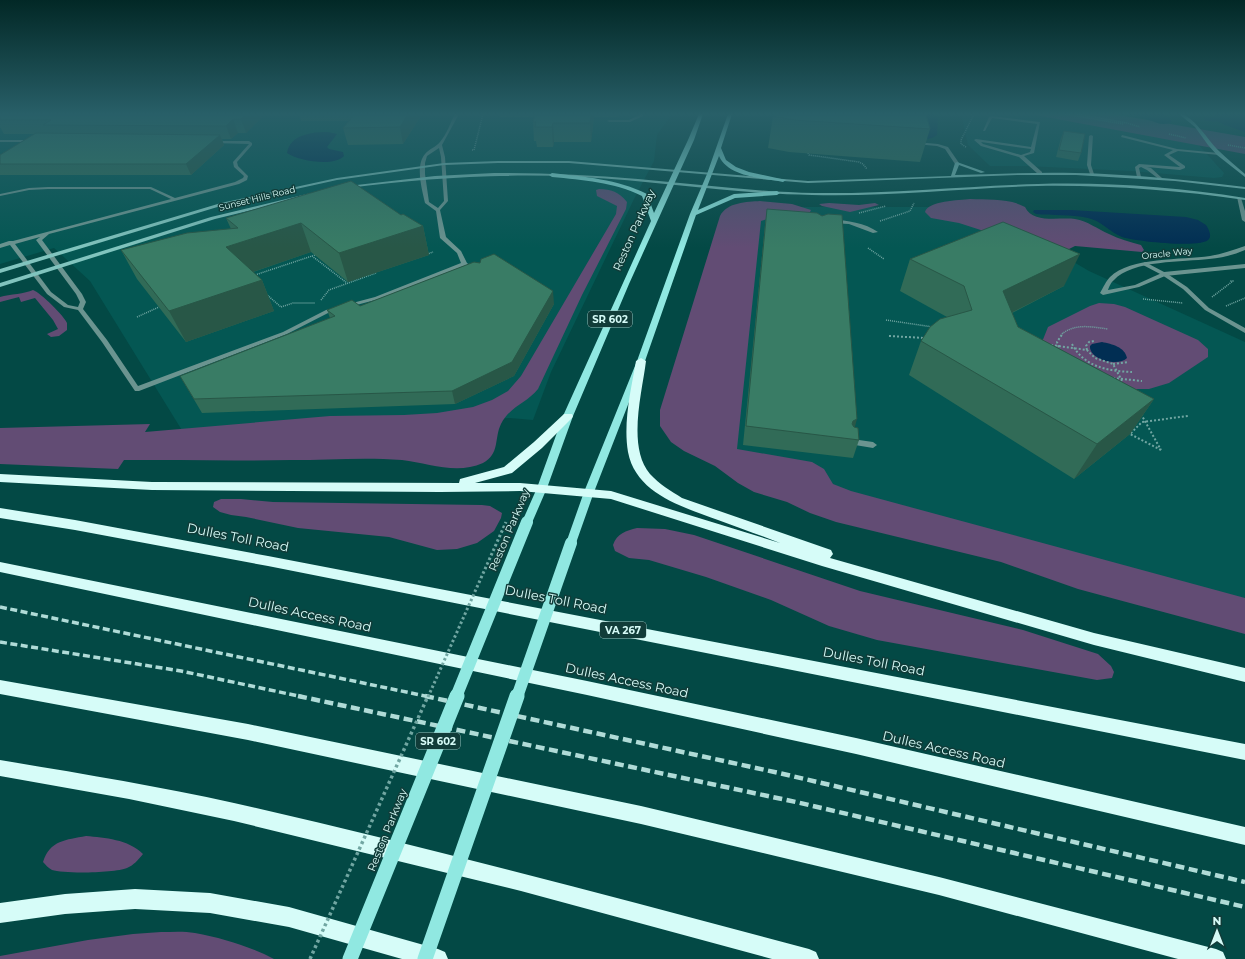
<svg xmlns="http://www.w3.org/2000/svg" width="1245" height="959" font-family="Montserrat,sans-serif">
<rect width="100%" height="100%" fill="#034945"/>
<path fill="#045753" d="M0,114H672L657,135L654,161L634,199L551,372L533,420L510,418L183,432L90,281L54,248L0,264Z
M961,114H1038L1196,142L1224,173L1222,177L1214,178L1131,171L1027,166H990L968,145Z
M741,207H980L1089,271L1245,342V617L691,453Z"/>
<path fill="#624c74" d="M1030,114H1113L1245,137V154Z
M599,189C611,189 619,192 627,202L626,209L582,295L538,389C527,403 509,407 501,424C494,438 500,454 483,463C456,475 429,463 402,460C365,457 328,460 291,460C235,461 179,460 124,460L118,469L0,464V428L150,424L145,432L330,416L404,415L437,413L473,407L492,400L508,391L521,376L616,214L617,206L597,196L596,190Z
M970,199C988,200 1009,198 1025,207C1033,224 1059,217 1075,219C1088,221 1097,229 1109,234C1119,239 1130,242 1141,245L1144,250L1142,252L1075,246L1067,250L990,233L959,223L931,218L925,212C928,201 959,200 970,199Z
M760,201L792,204L811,210L809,214L767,219L761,221L737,449L812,462L824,469L833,484L851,491L1245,598V634L1078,589L1001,562L836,522L810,513L787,502L754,492L738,483L715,466L684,451L671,442L660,426V410L720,216C727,202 747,202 760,201Z
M829,203L859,205L875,203L879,205L850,212L822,206L819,204Z
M33,290C40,292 65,317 67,323C67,325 67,327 67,330L59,336L51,337L47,334L58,329L53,320L35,298L21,302L19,297L0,302V297C10,294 25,294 33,290Z
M1099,303L1114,304L1125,307L1198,340L1208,349V357L1169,383L1149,389H1132L1042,342L1048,327L1090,306Z
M221,499H241L273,502L482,505L490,506L502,513L501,518L494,531L477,543L457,549L437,550L389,537L298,528L246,517L231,515L220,512L213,507L214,502Z
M637,528L665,529L694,535L860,591L1023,630L1098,654L1111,666L1114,672L1112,678L1097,680L877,640L829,626L771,600L706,577L649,560L629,558L615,551L613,545C617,533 626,531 637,528Z
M86,836C105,838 128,839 143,854C138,860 134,865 127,868C115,873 64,874 52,870C48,868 46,865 43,862C50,840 66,840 86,836Z
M161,932C172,932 184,931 195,933C222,938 249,946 274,959H0V956L88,940L133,934Z"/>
<path fill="#012e53" d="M864,114H936L938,118L937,135C927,144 906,135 895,131L893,123Z
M1106,114H1165L1172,121C1163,130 1145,116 1134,115C1125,113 1115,114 1106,114Z
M1216,114H1245V132L1225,125L1215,120L1214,117Z
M328,132L337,134L327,147L329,149L343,152L344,156C334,167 298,161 287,153C290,134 313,132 328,132Z
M1034,210H1071L1186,217L1198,220L1206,225C1208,228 1212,235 1209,239C1203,249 1133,241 1122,237C1109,232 1102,221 1088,218C1071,214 1053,216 1036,214L1033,212Z
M1102,342C1112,344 1125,347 1127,358C1119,367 1089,360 1090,346L1092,344Z"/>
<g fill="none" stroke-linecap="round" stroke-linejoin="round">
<path stroke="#012e53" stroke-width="3.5" d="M1206,119L1215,120"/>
<path stroke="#71a6a2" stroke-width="1.5" stroke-dasharray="1 1" stroke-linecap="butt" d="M1065,114L1123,124
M1077,114L1127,123L1140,127
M1169,134L1186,138
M1228,145L1245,148
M966,147L961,144V140L973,116L970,114
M472,150H474L483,114
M808,153L809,155L859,162L863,164L867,169
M859,213L886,206
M880,221L910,211L914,203
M868,248L884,259
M425,255L433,252
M312,256L347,283
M255,275L315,255
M266,294L281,307L293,303H315
M1212,297L1233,281H1230
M1143,299L1183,303
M321,300L329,290L376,273
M1226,306L1245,298
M137,317L159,307
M886,320L933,327
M1062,334C1075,323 1093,327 1108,329"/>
<path stroke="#71a6a2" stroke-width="2" stroke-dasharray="2 2" stroke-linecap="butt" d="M889,336L925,338
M1072,344C1084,367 1108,371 1132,372
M1051,345L1087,350L1095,358L1113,364L1122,381
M1087,350L1086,346L1089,342L1094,341
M1060,351L1057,342L1063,333
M1113,364L1128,362
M1113,378L1142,381
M1141,414L1161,450
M1161,450L1130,434L1142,422L1188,416"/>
<path fill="#6b9490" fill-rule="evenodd" d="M455,114H459L442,145L445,157L448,201L440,210L446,237L461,251L467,263L471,266L470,267L464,266L379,299L330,312L287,334L139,391H135L102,342L78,310L64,307L47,294L10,245L0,248V244L9,241H13L171,199L150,189H48L29,190L0,196V194L29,188L48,187H151L175,198L235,182L243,178L244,176L234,167L233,162L249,144L213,143L212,141H249L252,143V145L237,162L238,166L248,176L247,180L239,184L49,234L42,240L82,294L86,302L83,309L107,340L138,386L283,332L326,310L375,297L461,263L457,253L440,238L436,211L425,203C422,189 415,166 425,154C429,149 436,147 440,142C447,134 450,123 455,114ZM439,148L441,157L444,201L438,208L429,202L425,174V163L427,156ZM40,237L36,240L76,294L80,302L78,307L68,305L51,292L15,244Z
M639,114H643V116L630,122H609L607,121L609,120H629L639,115Z
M991,116L1040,122L1034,153L1024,156L1042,172V174H1038L1019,157L981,146L974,140L976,139L1031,147L1037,124L992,118L985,131H983L989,117ZM981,142L1031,149L1030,152L1021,155L983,144Z
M1091,135L1093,136L1091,165L1094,174L1092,175L1090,174L1087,165L1089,136Z
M1122,135L1177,149L1219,153L1221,154L1219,155L1178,151L1169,155L1185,166V168L1180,170L1147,167L1151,168L1162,178V179L1160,180L1147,170L1141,167L1139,168L1141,177L1139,178L1137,177L1135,167L1139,164L1180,167L1164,155L1173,150L1121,137Z
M0,140H33L35,141L33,142H0Z
M916,142L938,144L948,147L959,163L955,164L945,149L937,146L915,144V142Z
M832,220C847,220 865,223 878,232L873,233L849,224L830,223V221Z
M1145,262L1166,273L1187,287L1209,308L1245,328V333L1205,310L1183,289L1162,275L1143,265L1142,264Z
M852,439L873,442L877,445L873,448L849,444L848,442L849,440Z"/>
<path fill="#6b9490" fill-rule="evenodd" d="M1237,197L1241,198L1245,211V222L1242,220Z
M1245,246V250C1233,255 1222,258 1209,259C1184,262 1132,260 1114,280C1111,282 1109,287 1108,290L1135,285L1164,272L1245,264V268L1165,276L1139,287L1103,295L1100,293C1103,288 1106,281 1110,277C1130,257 1182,260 1210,256C1222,254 1233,250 1245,246Z"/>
<path fill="#81c4be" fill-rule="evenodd" d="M1179,114C1193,114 1209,142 1219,151C1227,159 1236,166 1245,174V177L1217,155L1208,145L1195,127Z
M498,161H569L808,181L951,176L955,163L957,162L985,172L981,173L959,165L955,175C995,174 1035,172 1075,173C1131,174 1188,180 1245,187V189L1175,181L1076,175H1017L808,183L569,163H498L444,165L337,180L224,205L0,273V269L221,203L337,178L444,163Z
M494,173C542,173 590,175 638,179C697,184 755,192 815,193C889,194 963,186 1038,184C1107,182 1176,187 1245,198V200C1176,190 1107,185 1038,186C963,188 888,197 812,195C735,194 659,181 582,177C504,173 426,178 348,188L346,187L348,186L435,176Z
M311,193L313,194V195L215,219L0,287V283L211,217Z"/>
<path fill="#90e8e1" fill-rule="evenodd" d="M699,114H703L694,140L629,284L573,416L547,488L531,525H523L522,522L537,488L563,416L651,221L642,196C614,182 583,180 552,177L549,175L552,173C585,177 617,179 647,194L654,213L688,140Z
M728,114H732L721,148L726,160L736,167L749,172L786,180L783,182C763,178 728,177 719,156L698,210L734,194L777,191L780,193L777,195L735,198L696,215L645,361L594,492L576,543L575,546L571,547L567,546L566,543L584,492L637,361L690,214L707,174Z"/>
<path fill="#d6fcf8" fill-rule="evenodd" d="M641,358L646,361C642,393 627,447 650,474C659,484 671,491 682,498L831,550L833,554L830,558L1094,633L1245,668V682L1094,645L822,566L611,499L520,491L440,492L152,490L0,482V474L152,482L459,483L460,479L504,467L534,442L564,414H572L573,416L572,418L542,448L512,473L475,483H520L611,491L780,543C760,535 739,528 718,520C683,507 636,494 628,452C623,422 631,390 636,361Z
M0,508L75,520L268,556L1245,744V760L268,566L75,530L0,518Z
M0,562L587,681L856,738L1245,827V845L856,754L587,695L0,572Z
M0,680L248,724L641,806L939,877L1216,949L1223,952L1226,959H1178L939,895L641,824L248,740L0,694Z
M0,760C78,773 157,786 234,803C427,847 618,898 809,949L816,952L819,959H772L521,891L234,821L129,799L0,776Z
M135,889L210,893L289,907L438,949L445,952L448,959H402L289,927L210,913L135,909L65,914L0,923V903L65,894Z"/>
<path stroke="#b0dbd7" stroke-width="3.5" stroke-dasharray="7 3.5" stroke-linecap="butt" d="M0,607L430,697
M0,642L181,671L303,697"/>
<path stroke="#b0dbd7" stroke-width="4.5" stroke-dasharray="9 4.5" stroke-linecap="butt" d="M298,696L796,802L1245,907
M425,696L779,773L1245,882"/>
<path stroke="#71a6a2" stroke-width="3" stroke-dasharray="2.5 2.5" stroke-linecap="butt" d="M428,697L506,522"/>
<path stroke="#71a6a2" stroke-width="3.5" stroke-dasharray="3 3" stroke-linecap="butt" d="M310,959L428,696"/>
<path stroke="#90e8e1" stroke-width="12" d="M456,697L527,522
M517,697L571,543"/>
<path stroke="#90e8e1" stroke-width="15" d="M350,959L457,696
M425,959L517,696"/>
</g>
<path fill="#316b57" d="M0,114H265L246,133H238L231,139H222L224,145L191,175H0V155L35,134H4L0,127Z
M299,114H422L403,144L348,145L343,128L349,121H301Z
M500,114H619V117H594L591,142H554L553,147H537L536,141H534L533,122L534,117H500Z
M773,116L930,129L920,162L789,152L768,148Z
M1064,131L1081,153L1078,161L1056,157L1061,138Z
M767,209L855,427L859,440L853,458L743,445L765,225Z
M401,215L423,226L429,255L348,282L311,252L253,272L262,280L274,311L186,342L137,279L121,250L231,229L226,218Z
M910,259L1064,286L1012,313L1018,327L1154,399L1130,434L1074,479L909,375L921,341L947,317L900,291Z
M554,304L514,376L455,404L202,413L180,376L330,318L327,310L360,306Z"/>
<path fill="#285747" d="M246,114H265L246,133L241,119Z
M408,114H422L403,144L400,127Z
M591,114H594V117L591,142L590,123Z
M233,119L238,133L231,139L226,126Z
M553,123L554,142L553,147L552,127Z
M220,135L224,145L191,175L186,164Z
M301,223L311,252L238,277L226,247Z
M423,226L429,255L348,282L339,253Z
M1080,254L1064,286L989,324L1003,291Z
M262,280L274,311L186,342L169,311Z
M553,291L554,304L514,376L455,404L452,391Z
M1154,399L1130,434L1074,479L1097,444Z
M857,419L852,438L849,439L853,421Z"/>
<path fill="#397c65" stroke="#285747" d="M0,114H246L241,119H233L226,126L43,125L51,120H0Z
M355,114H408L400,127L343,128Z
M535,114H591L590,123H553L552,127H535L536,122H533Z
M776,114H926L930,129L794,120L773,116Z
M1064,131L1085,134L1081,153L1059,150Z
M36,133L220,135L186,164H0V155Z
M351,181L401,215L403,214L423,226L339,253L301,223L226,247L262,280L169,311L121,250L187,233L238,228L226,218Z
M767,209L817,213L822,216L828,214L842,215L857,419L853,421L852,424L854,427L858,428L859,440L746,426Z
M1003,222L1080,254L1003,291L1018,327L1154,399L1097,444L921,341L930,327L940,319L972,310L964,286L910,259Z
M494,254L553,291L512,362L452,391L194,399L180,376L335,316L327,310L352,300L360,306L474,262L480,263L481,259Z"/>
<linearGradient id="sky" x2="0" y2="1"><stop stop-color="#022826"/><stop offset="0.46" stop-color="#285f68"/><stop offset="1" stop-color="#285f68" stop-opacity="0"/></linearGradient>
<rect width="1245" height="248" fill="url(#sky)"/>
<g text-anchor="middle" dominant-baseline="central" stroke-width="3" stroke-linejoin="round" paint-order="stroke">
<g font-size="9" fill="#d5faf6" stroke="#113c39">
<text transform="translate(257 198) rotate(-14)">Sunset Hills Road</text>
<text transform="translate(1167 253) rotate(-6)">Oracle Way</text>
</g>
<g fill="#113c39" stroke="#9ac1bd" stroke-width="1">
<rect x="588" y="311" width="44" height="16" rx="3"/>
<rect x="600" y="622" width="46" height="16" rx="3"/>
<rect x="416" y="733" width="44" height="16" rx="3"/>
</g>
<g font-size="10" font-weight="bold" fill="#d5faf6">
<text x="610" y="319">SR 602</text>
<text x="623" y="630">VA 267</text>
<text x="438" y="741">SR 602</text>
</g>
<g font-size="11" fill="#d5faf6" stroke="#113c39">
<text transform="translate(634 230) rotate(-66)">Reston Parkway</text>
<text transform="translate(509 530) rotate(-67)">Reston Parkway</text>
<text transform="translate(387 830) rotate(-68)">Reston Parkway</text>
</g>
<g font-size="13" fill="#d5faf6" stroke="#113c39">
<text transform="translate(238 537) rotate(11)">Dulles Toll Road</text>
<text transform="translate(556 599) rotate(11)">Dulles Toll Road</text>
<text transform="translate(310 614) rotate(12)">Dulles Access Road</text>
<text transform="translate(874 661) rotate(11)">Dulles Toll Road</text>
<text transform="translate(627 680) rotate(12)">Dulles Access Road</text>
<text transform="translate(944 749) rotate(13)">Dulles Access Road</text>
</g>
</g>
<g transform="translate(1217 931)" stroke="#113c39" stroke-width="3" paint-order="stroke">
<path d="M0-3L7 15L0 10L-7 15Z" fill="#d5faf6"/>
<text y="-6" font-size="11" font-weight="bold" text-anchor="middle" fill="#d5faf6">N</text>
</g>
</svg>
